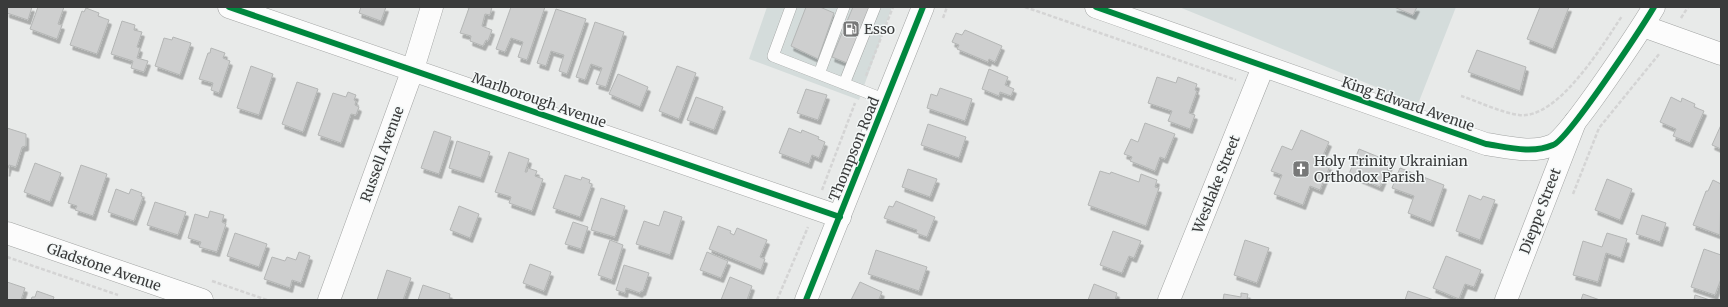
<svg xmlns="http://www.w3.org/2000/svg" width="1728" height="307" font-family="Merriweather,serif">
<defs>
<filter id="shadow"><feDropShadow dx="2.5" dy="4.5" stdDeviation="0" flood-color="#0004"/></filter>
</defs>
<rect width="100%" height="100%" fill="#e8eae9"/>
<path fill="#d4dcdb" d="M767,7H892L859,100L749,59Z
M1179,7H1456L1418,104Z"/>
<path fill="#cecfcf" stroke="#b4b6b5" filter="url(#shadow)" d="M7,7H32L28,20L7,13Z
M38,7H64L58,24L62,25L57,39L30,29Z
M361,7H386L381,21L359,13Z
M465,7H492L490,15L485,14L482,26L492,30L488,41L486,40L483,46L470,41L471,36L460,33L469,8Z
M511,7H545L527,60L518,57L523,42L511,38L505,52L496,49Z
M806,7H820L834,13L818,59L791,46Z
M853,7H870L847,63L832,57Z
M1394,7H1417L1413,15Z
M1540,7H1569L1553,49L1527,39Z
M86,8L99,13L98,16L109,20L97,54L70,45L82,11L84,12Z
M556,9L586,19L567,74L559,71L564,55L551,51L546,66L537,63Z
M122,21L135,25L134,30L142,32L137,47L140,48L137,58L148,61L144,72L131,68L133,61L111,54Z
M595,22L624,32L606,87L596,84L602,68L591,64L585,80L576,77Z
M965,30L1002,46L995,62L989,59L988,62L957,49L959,45L952,42L956,33L962,35Z
M173,37L191,43L180,75L155,66L164,38L172,40Z
M211,48L225,53L223,58L230,61L219,93L211,90L213,83L199,79L208,53H210Z
M1477,50L1526,67L1520,91L1468,72Z
M251,66L273,74L259,115L237,108Z
M677,66L696,73L679,119L659,111Z
M989,69L1008,77L1005,85L1014,89L1011,96L1000,92L999,96L982,89Z
M618,74L648,87L640,107L609,94Z
M1157,77L1176,83L1178,77L1197,84L1195,90L1197,91L1189,113L1195,115L1190,129L1168,121L1172,111L1148,103Z
M297,82L318,89L303,132L282,124Z
M940,88L972,99L965,121L927,108L931,94L937,96Z
M806,89L827,95L818,120L797,113Z
M348,92L356,95L354,100L356,101L355,105L359,107L356,115L351,114L341,143L318,135L333,93L346,97Z
M696,97L723,107L714,130L687,120Z
M1671,97L1681,102L1682,98L1695,104L1694,107L1704,111L1690,143L1673,136L1676,129L1660,122Z
M1145,123L1175,134L1165,159L1160,157L1155,171L1130,161L1132,157L1124,154L1131,139L1138,142Z
M928,124L966,137L959,158L921,145Z
M1721,125V149L1712,145Z
M7,128L26,134V146L22,147L16,167L9,165L7,172Z
M789,128L801,133L802,130L819,137L818,139L825,142L819,158L812,155L809,164L779,153Z
M1301,130L1329,142L1320,162L1330,166L1320,190L1310,186L1303,205L1274,194L1282,175L1271,171L1282,146L1292,150Z
M434,131L451,137L439,174L421,168Z
M457,141L490,152L481,178L449,168Z
M1359,149L1391,162L1380,187L1349,174Z
M509,152L529,159L525,172H527L528,168L537,171L535,176L543,179L532,211L509,203L511,197L495,192Z
M35,163L61,173L50,202L24,192Z
M81,165L107,174L93,216L75,210L77,206L68,203Z
M1400,168L1444,185L1431,222L1408,213L1414,196L1392,188Z
M908,169L937,179L930,197L902,187Z
M1100,171L1110,174L1111,172L1139,182L1141,174L1157,180L1155,187L1159,188L1146,226L1088,205Z
M565,175L581,180L582,177L590,180L589,183L592,184L580,217L553,208Z
M1607,179L1632,189L1620,220L1595,210Z
M1713,180L1721,184L1720,235L1693,225L1706,191H1708Z
M116,189L129,194L131,189L142,193L141,196L143,197L134,221L108,212Z
M1469,195L1481,200L1483,196L1495,200L1480,240L1456,231Z
M601,198L625,206L615,237L591,230Z
M896,201L935,217L927,237L916,233L917,230L884,218L889,206L893,207Z
M155,202L186,212L178,235L147,225Z
M459,206L479,214L470,238L450,230Z
M210,211L224,215L222,222L226,224L217,252L199,247L201,242L188,238L195,214L208,218Z
M664,211L682,217L670,255L636,244L644,221L659,226Z
M1642,215L1666,223L1660,242L1636,234Z
M573,222L588,227L581,249L565,244Z
M718,226L731,231L730,233L734,235L737,228L767,240L760,257L765,259L761,270L709,249Z
M1113,231L1141,241L1134,258L1129,256L1122,273L1100,265Z
M235,233L267,244L259,267L227,256Z
M1607,233L1627,239L1621,258L1606,253L1598,282L1573,275L1583,241L1602,247Z
M610,240L623,245L612,280L598,275Z
M1245,240L1269,248L1257,283L1234,275Z
M1704,249L1721,255V279L1715,295L1691,287Z
M876,250L927,267L919,291L868,274Z
M299,252L310,256L301,283L292,280L290,288L264,279L272,257L285,261L287,257L296,260Z
M707,252L728,261L721,278L700,270Z
M1446,256L1481,270L1474,287L1465,284L1459,299L1433,288Z
M530,264L551,272L544,291L523,283Z
M624,265L649,273L643,291H641L640,293L626,288L625,293L616,290Z
M387,270L411,278L403,300H377Z
M730,277L752,286L747,300H721Z
M7,282L25,288L21,300H7Z
M860,282L882,292L879,299L882,300H851Z
M1094,284L1117,293L1115,300H1088Z
M423,285L450,294L449,300H418Z
M37,291L54,297L53,300H31L32,297H35Z
M1408,291L1434,300H1405Z
M1241,293L1248,294L1247,299L1252,300H1223L1224,294L1241,297Z
M1583,294L1600,300H1581Z
M1695,295L1710,300H1694Z"/>
<g fill="none" stroke-linecap="round" stroke-linejoin="round">
<g stroke="#a2a4a3" stroke-width="12">
<path id="service" d="M791,7L773,56L886,100
M819,74L844,7
M844,84L875,7"/>
</g>
<g stroke="#a2a4a3" stroke-width="23">
<path id="minor" d="M229,7L840,217
M1643,26L1721,54
M7,233L202,300
M329,300L413,69L432,7
M1169,300L1263,67
M1506,300L1575,122"/>
</g>
<g stroke="#a2a4a3" stroke-width="23">
<path id="tertiary" d="M1096,7L1486,144C1507,147 1532,154 1553,145C1568,140 1642,27 1654,7
M806,300L923,7"/>
</g>
<path stroke="#d4d4d4" stroke-width="2.5" stroke-dasharray="4 2" stroke-linecap="butt" d="M1025,7L1236,80
M943,18L947,7
M1681,18L1688,7
M866,76L893,7
M1461,96C1477,101 1502,113 1519,115C1558,120 1604,43 1622,16
M822,190L855,103
M1573,194L1599,128L1660,53
M7,257L118,295
M212,281L267,300
M777,300L808,227"/>
<use href="#service" stroke="#fcfcfc" stroke-width="11"/>
<use href="#minor" stroke="#fcfcfc" stroke-width="22"/>
<use href="#tertiary" stroke="#fcfcfc" stroke-width="22"/>
<g stroke="#f4f8f8" stroke-width="8">
<path id="cycleway" d="M229,7L840,217
M1096,7L1486,144C1507,147 1532,154 1553,145C1568,140 1642,27 1654,7
M806,300L923,7"/>
</g>
<use href="#cycleway" stroke="#00873e" stroke-width="6"/>
</g>
<defs>
<g id="fuel-square" transform="scale(0.9)"><rect x="-9" y="-9" width="18" height="18" rx="4" fill="#777878" stroke="#f4f8f8"/><path d="M-5.5-6h7V0h2V4h1.3V-2.5L3-4.5l.8-.8L6-3V5H2.5V1h-1V6h-7ZM-4.2-4.7v3.2H.2V-4.7Z" fill="#fff"/></g>
<g id="church-square" transform="scale(0.9)"><rect x="-9" y="-9" width="18" height="18" rx="4" fill="#777878" stroke="#f4f8f8"/><path d="M-1.2-6h2.4v3.5h3.3v2.4h-3.3V6h-2.4V-.1h-3.3v-2.4h3.3Z" fill="#fff"/></g>
</defs>
<g fill-rule="evenodd">
<use href="#fuel-square" x="851" y="29"/>
<use href="#church-square" x="1301" y="169"/>
</g>
<g text-anchor="middle" dominant-baseline="central" stroke-width="3" stroke-linejoin="round" paint-order="stroke">
<g font-size="14" fill="#3a3b3b" stroke="#f4f8f8" text-anchor="start">
<text x="864" y="29">Esso</text>
<text x="1314" y="161">Holy Trinity Ukrainian<tspan x="1314" dy="16">Orthodox Parish</tspan></text>
</g>
<g font-size="14" fill="#3a3b3b" stroke="#f4f8f8">
<text transform="translate(539 100) rotate(19)">Marlborough Avenue</text>
<text transform="translate(1408 104) rotate(19)">King Edward Avenue</text>
<text transform="translate(854 149) rotate(-68)">Thompson Road</text>
<text transform="translate(382 154) rotate(-70)">Russell Avenue</text>
<text transform="translate(1216 184) rotate(-68)">Westlake Street</text>
<text transform="translate(1540 211) rotate(-69)">Dieppe Street</text>
<text transform="translate(104 267) rotate(19)">Gladstone Avenue</text>
</g>
</g>
<rect width="1728" height="307" fill="none" stroke="#3a3b3b" stroke-width="16"/>
</svg>
